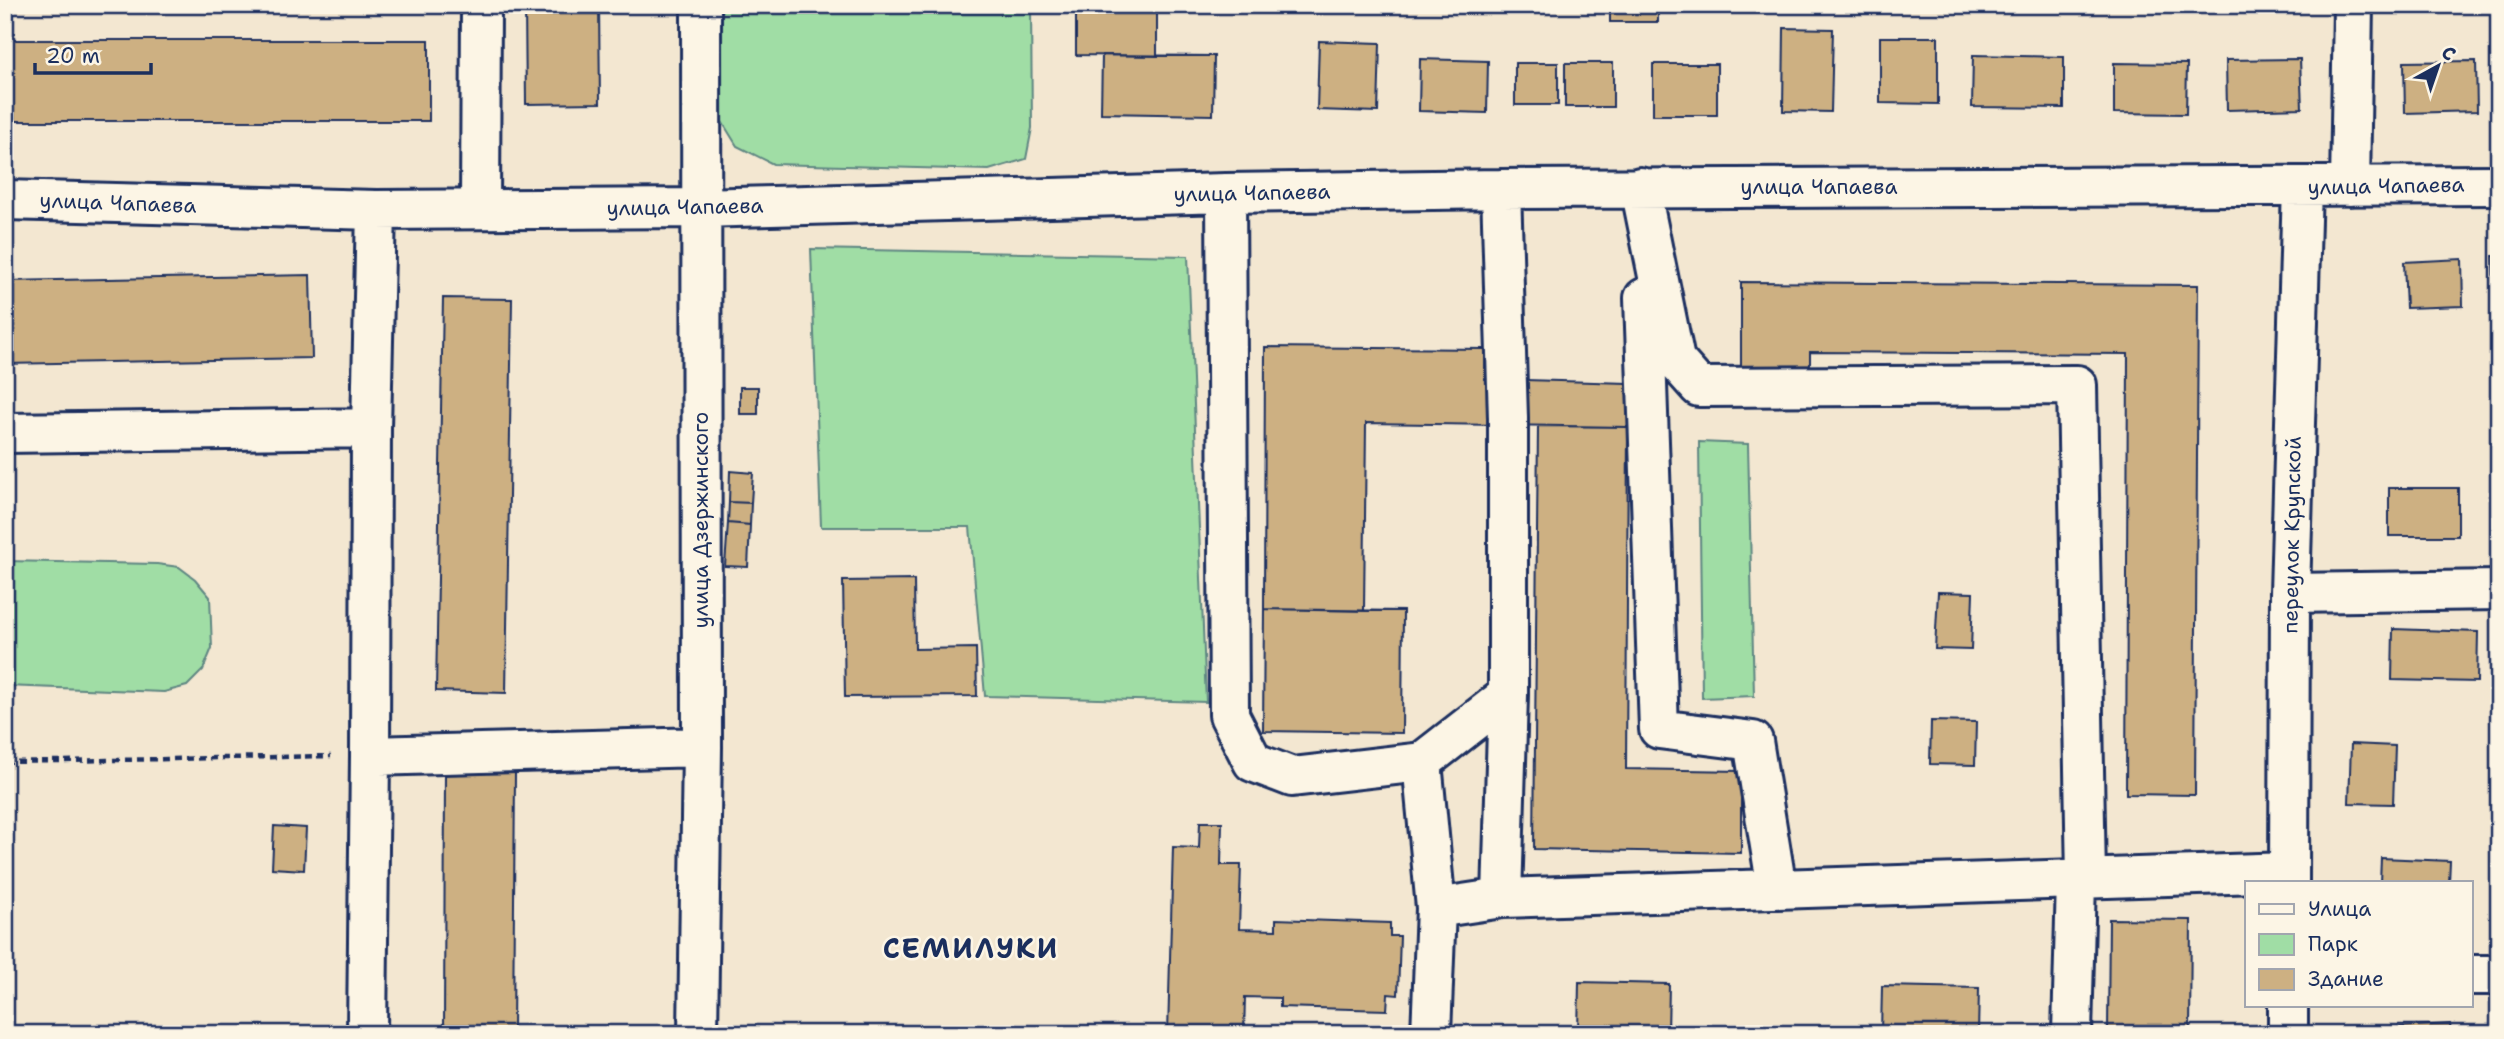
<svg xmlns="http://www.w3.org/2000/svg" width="2504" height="1039" font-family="'Shantell Sans',sans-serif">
<rect width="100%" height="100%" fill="#f3e7d1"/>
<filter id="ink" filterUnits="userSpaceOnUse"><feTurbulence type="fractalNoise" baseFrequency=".0143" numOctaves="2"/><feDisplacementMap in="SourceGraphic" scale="14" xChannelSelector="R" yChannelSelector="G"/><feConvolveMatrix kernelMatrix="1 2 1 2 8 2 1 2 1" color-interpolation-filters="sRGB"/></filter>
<g filter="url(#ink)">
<path fill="#a0dda5" stroke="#5e8682" stroke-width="2" d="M720,5H1031L1032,128L1026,159L989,170L773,164L737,146L718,115Z
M811,249L1188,256L1206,702L985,696L970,527H821Z
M1699,442L1748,444L1754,696L1702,698Z
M5,561L157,564L179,567L195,579L210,597L212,648L203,670L187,686L164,692L5,686Z"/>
<path fill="#cdb082" stroke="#1b2f5e" stroke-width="2" d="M525,5H599L600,103L526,104Z
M1076,5H1157V56L1076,55Z
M1610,5H1658V22H1610Z
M1784,28L1833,29L1831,112L1783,111Z
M1880,37H1938V104L1880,103Z
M5,40H429V121H5Z
M1319,41L1380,43L1378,112L1317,110Z
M1102,55L1214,56L1213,115L1101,113Z
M1973,55L2064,57V108L1972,107Z
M1420,59L1488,61L1487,113L1419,111Z
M2300,59L2302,108L2227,110L2226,60Z
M2476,61L2477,111L2405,113L2404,62Z
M1515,63H1558V105H1515Z
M1565,63H1613V107H1565Z
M2114,63L2187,64L2186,114L2114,113Z
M1653,64H1717V115H1653Z
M2493,256H2499V303H2494Z
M2462,259L2463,306L2406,308L2404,262Z
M310,275L312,358L5,364V281Z
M1741,282L2198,285L2195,795L2126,794L2128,354L1810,352V386H1741Z
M443,298L512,299L506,693L436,691Z
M1265,347L1485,349V379L1628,383V427L1366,423L1364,611L1264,609Z
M740,387H758V414H740Z
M1538,426L1628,427L1626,769L1741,771V853L1534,849Z
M730,471L753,473L751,503L729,502Z
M2389,488H2458V536H2389Z
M729,502L751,503L750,525L728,523Z
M728,523L750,525L748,567L725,566Z
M914,580L915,649L976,648L977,696L845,697L843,581Z
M1938,592L1973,593L1971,650L1935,649Z
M1264,609L1403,611L1402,733L1263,731Z
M2393,629L2478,632L2477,682L2392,680Z
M1931,721L1976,722L1975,765L1930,764Z
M2351,744L2395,746L2393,804L2349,803Z
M445,772L515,773L513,1034H444Z
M1200,822H1222L1221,865H1241L1239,929L1276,930V919L1390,923V936H1400L1398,995L1388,994L1387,1010L1280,1007V998L1245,997L1244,1034H1168L1173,847L1199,848Z
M274,826L306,828L304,870L272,868Z
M2381,858L2450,861L2449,883H2380Z
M2109,919L2191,920L2190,1034H2108Z
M1579,982L1669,984L1668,1034H1578Z
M1882,986L1979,988L1978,1034H1881Z
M2450,1024L2451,1034H2360V1029Z"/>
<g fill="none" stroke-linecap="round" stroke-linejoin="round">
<g stroke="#1b2f5e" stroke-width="44">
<path id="minor" d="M2350,186L2353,5
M1640,187L1675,360L1699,387L2077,385L2086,879
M1501,189L1508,418V695L1502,898
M1226,193L1229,715L1253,762L1292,777L1422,762L1436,908L1431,1034
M5,200L376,210L699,208L1226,193L1501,189L2499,185
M480,208L481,5
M376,210L371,428L370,756L702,747
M1644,298L1659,729L1753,741L1777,889
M5,433L371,428
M2290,593L2499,590
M1422,762L1508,695
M2289,883L2290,593L2302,186
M1436,908L1502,898L2289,872
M2471,975H2499
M367,1034L370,756
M698,1034L702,747L701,5
M2072,1034L2076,880
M2288,1034V1006"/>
</g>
<path stroke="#1b2f5e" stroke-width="4.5" stroke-dasharray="7 5" stroke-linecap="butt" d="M5,762L331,756"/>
<use href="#minor" stroke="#fcf5e5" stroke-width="38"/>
</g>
</g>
<g text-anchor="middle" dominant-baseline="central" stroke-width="5" stroke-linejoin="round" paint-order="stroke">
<g font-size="21" fill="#1b2f5e" stroke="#fcf5e5">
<text transform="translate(2386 186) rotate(-1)">улица Чапаева</text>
<text x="1819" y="187">улица Чапаева</text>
<text transform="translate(1252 193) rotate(-1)">улица Чапаева</text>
<text transform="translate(118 203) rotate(2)">улица Чапаева</text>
<text transform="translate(685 207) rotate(-1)">улица Чапаева</text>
<text transform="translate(701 520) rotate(-90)">улица Дзержинского</text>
<text transform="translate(2292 535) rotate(-89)">переулок Крупской</text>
</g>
<g font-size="28" font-weight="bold" letter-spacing="2" fill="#1b2f5e" stroke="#fcf5e5">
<text x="971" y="948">СЕМИЛУКИ</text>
</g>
</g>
<rect width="2504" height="1039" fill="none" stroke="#fcf5e5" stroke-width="28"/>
<rect x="14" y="14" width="2476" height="1011" fill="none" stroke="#1b2f5e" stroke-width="2.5" filter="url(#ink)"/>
<rect x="2245" y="881" width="228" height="126" fill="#fcf5e5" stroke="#a2a6af" stroke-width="2"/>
<rect x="2259" y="904" width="35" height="10" fill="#fcf5e5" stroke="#a2a6af" stroke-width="2"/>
<text x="2308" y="916" font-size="21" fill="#1b2f5e">Улица</text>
<rect x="2259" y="934" width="35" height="21" fill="#a0dda5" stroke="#a2a6af" stroke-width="2"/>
<text x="2308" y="951" font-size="21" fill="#1b2f5e">Парк</text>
<rect x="2259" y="969" width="35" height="21" fill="#cdb082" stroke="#a2a6af" stroke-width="2"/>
<text x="2308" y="986" font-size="21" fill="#1b2f5e">Здание</text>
<g transform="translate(2438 66) rotate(40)" stroke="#fcf5e5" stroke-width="5" paint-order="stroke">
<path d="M0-5L12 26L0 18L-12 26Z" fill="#1b2f5e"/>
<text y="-10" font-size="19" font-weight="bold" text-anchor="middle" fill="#1b2f5e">С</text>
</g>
<path d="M35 63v10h116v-10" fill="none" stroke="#1b2f5e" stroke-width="3.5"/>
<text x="46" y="63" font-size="21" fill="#1b2f5e" stroke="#fcf5e5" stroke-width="5" paint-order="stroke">20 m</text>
</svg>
